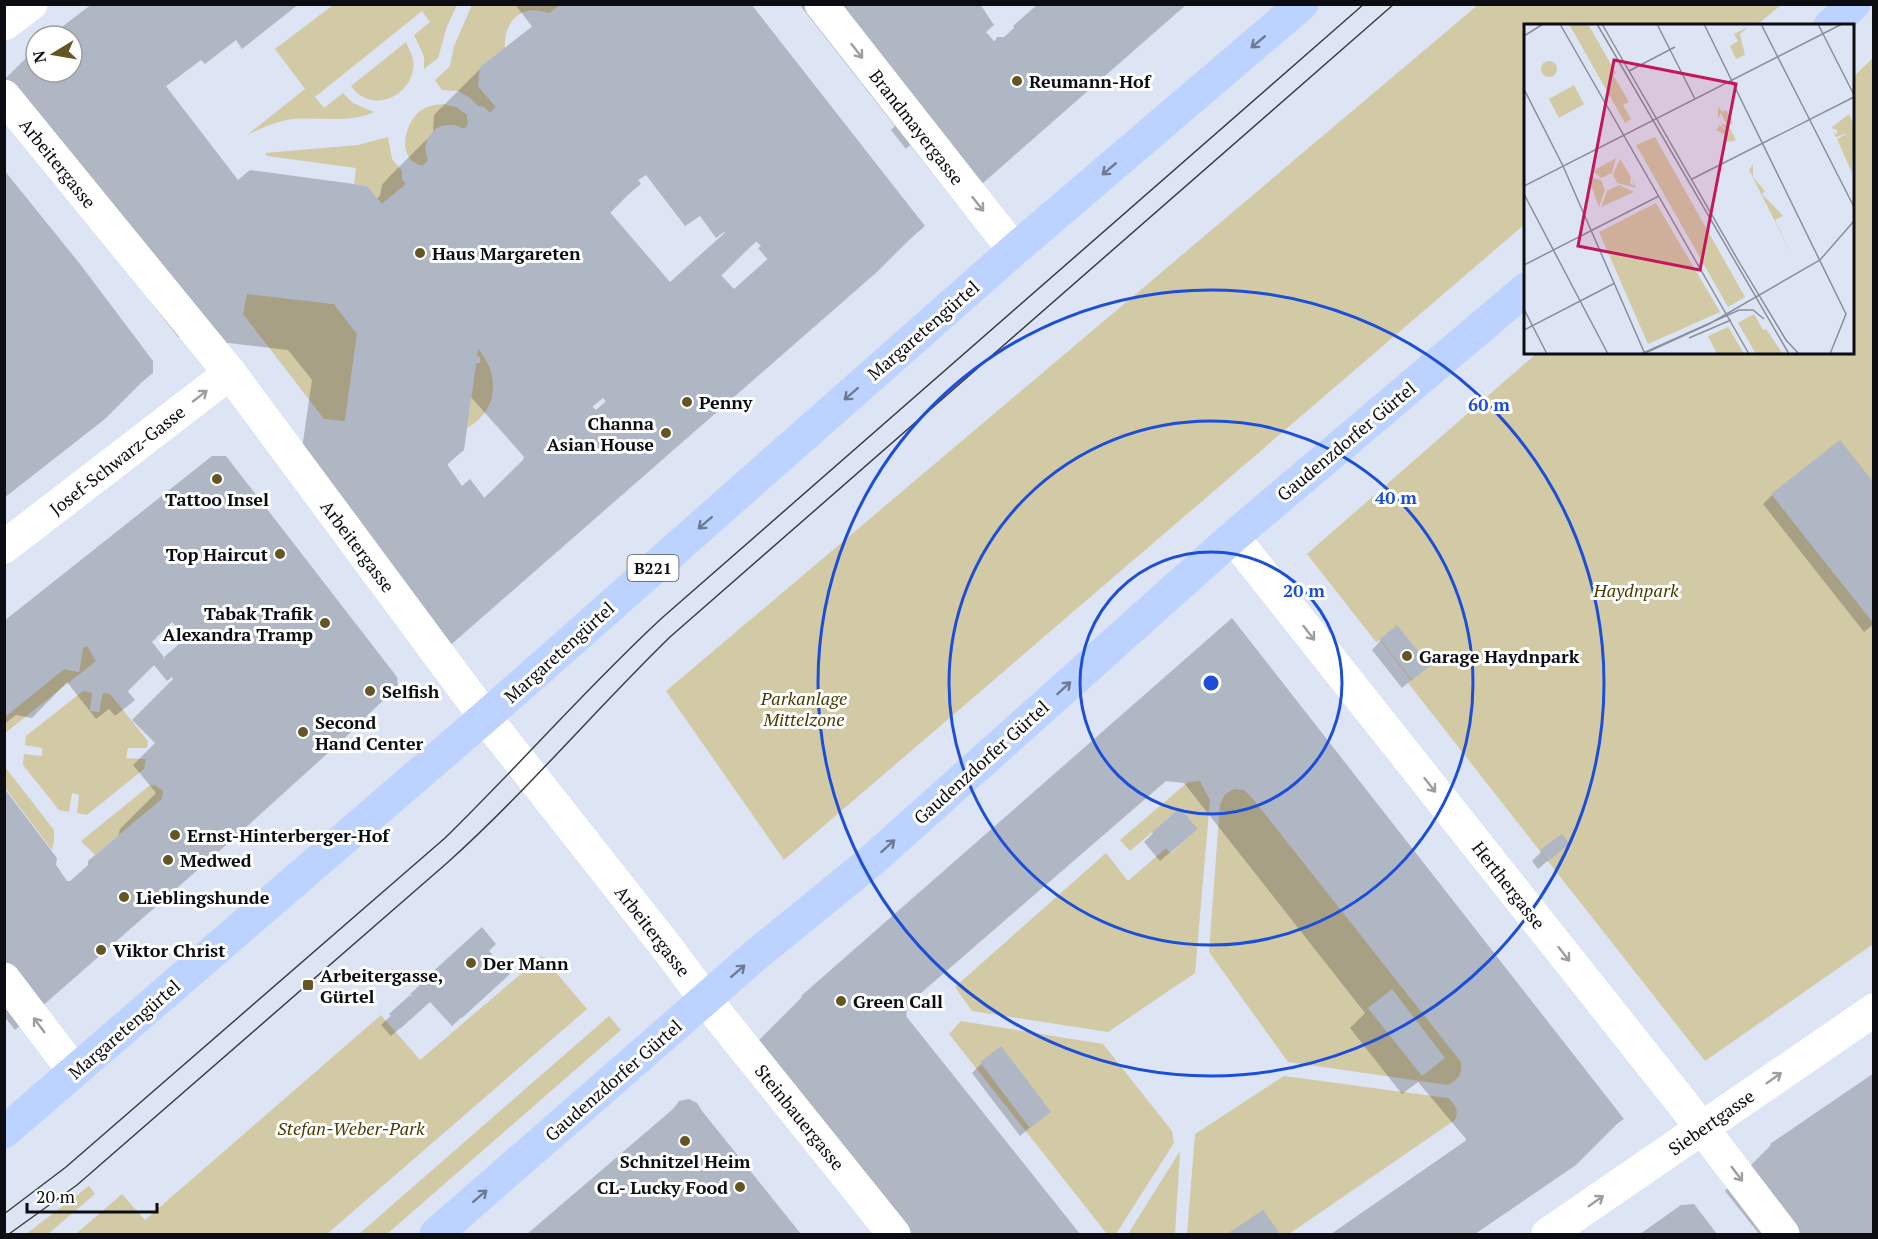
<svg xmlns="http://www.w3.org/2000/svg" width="1878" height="1239" font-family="'PT Serif',serif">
<rect width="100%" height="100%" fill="#dde5f4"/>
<path fill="#d2c9a5" d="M1479,4L1781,5L1757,25L1526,26L1525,224L784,860L666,691Z
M333,5H457L447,26L438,58L424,69V56L414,35L430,22L422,11L315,97L324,108L343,93L353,103L374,112C346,125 316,115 286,120C272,123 260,129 247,135L305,89L275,49Z
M472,5H561L550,14C523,2 503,21 505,48L480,67L478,86L496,107L490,113L484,107L478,106L470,98L458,91L442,90L435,80L450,66L454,46Z
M406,42C410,51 415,60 413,70C408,99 369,113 351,86Z
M1873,58V944L1705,1061L1408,683L1411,680L1380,640L1376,642L1307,554L1537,353L1852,352L1853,77Z
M443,104L456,107L467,115L468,124L464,129C437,117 423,135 428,161L422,166C419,165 416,164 413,162C398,149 407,121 420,111C427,106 434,105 443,104Z
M388,137L392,159L402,171V179L406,184L382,204L367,186L354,184L356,168L267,156L265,153L358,145Z
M247,294L334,304L357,334L345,421L324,419L243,314Z
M478,349C501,375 498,411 467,428L476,363H480V357L477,356Z
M87,646L96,661L5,733V717L64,669L79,672L83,648Z
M83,691L92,693L90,711L99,712L103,693L110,694L148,741L147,748H128L126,758L146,759L144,769L87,815L77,813L79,795L72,793L69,812L59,810L23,765L24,754L42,756V748L25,745L26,736Z
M5,767L54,830V841L52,850L5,788Z
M1200,781L1210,800L1195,973L1108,1032L972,1011L955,987L1106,853L1128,881L1166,848L1171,853L1198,829L1180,808L1130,851L1120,840L1188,782Z
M155,785L163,791L162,799L95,855L81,841L149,786Z
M1234,789L1244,790L1253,799L1461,1062C1462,1075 1459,1079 1448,1085L1288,1062L1209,952L1220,804L1225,794Z
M542,956L587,1009L327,1234H76L122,1194L145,1220L381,1015L420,1060Z
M609,1016L621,1030L387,1234H359Z
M961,1021L1103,1044L1172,1131L1174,1143L1116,1234H1107L949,1034Z
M1284,1076L1448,1098C1456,1105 1459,1110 1455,1120L1289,1234H1187L1195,1134Z
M1180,1151L1175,1234H1128Z
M89,1186L95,1194L48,1234H26Z"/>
<path fill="#0003" fill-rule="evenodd" d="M95,4H299L242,49L236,40L205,64L201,60L165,87L238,182L376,199L380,196L382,185L388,178L433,133L434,115L481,68L533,28L515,4H749L923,226L877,272L430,663L296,489L312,380L288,350L178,337L4,113V80L36,48V72H72V36H53ZM646,175L685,226L700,216L716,238L724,232L726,234L670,284L609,214L639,184L637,181ZM756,241L761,246L758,248L768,260L733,291L720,277ZM470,396L525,458L483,499L462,488L446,466L463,450ZM603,398L607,403L596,412L591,408Z
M799,4H978L985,32L993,43L997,38H1003L1037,7L1035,4H1187L958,205L910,145L906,149L891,130L895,126Z
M4,172L152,372L105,419L4,498Z
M212,458L396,687L350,733L233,839L15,1030L4,1016V789L54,866L68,883L118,838L120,829L156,793L133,765L155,743L132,720L173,679L172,677L167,681L154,665L127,692L133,700L124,709L115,716L109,709L96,719L67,682L32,718L16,715L4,724V622ZM172,622L176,627L171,632L181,644L164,659L151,643Z
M1874,486V624L1864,632L1763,504L1772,495Z
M1232,620L1622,1119L1576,1165L1475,1234H1333L1465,1143L1466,1139L1418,1082L1402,1094L1350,1028L1365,1013L1184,783L1166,781L906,1006L904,1016L1078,1234H907L756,1043L802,997Z
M1381,640L1428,666L1402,688L1372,650Z
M1153,833L1187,838L1160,861L1144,842Z
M1568,844L1538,869L1532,861L1541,852Z
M482,929L487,951L499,983L452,1026L430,1002L391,1036L381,1025L412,996L410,994L420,985Z
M981,1064L1049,1112L1020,1136L972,1073Z
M1874,1074V1234H1759L1725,1191L1771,1145Z
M701,1112L799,1234H529L662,1120Z
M1693,1206L1715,1234H1642L1681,1207Z
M1263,1212L1277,1232L1275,1234H1230Z"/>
<path fill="#afb7c5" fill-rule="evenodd" d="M92,4H271L252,19L248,15L162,81L238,180L250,170L354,184L367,186L382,204L406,184L402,179V171L413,162L422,166L428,161L425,148L428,138L434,130L442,126L455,125L464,129L468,124L467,115L478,106L484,107L490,113L496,107L478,86L480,67L561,4H751L925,226L477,618L342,443L357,334L334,304L224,291L54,72H72V36H50ZM693,130L732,181L746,171L763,193L786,175L806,199L803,201L816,216L734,289L720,274L767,232L749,211L670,282L608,210L641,184L634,175ZM857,203L871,220L857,232L843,215ZM484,315L574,415L560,428L567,436L540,460L530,451L523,458L531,467L489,504L470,479L462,486L447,464L464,450L481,327L475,322ZM725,327L731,334L722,342L716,335ZM650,353L654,359L596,410L591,405ZM681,365L687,373L679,380L673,372ZM615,424L620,431L611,439L605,432ZM540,488L547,495L541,500L535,493ZM473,526L486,540L476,549L463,535Z
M882,4H980L994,25L986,32L995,42L997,37H1007V42L1010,45L1021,36L1013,26L1038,4H1183L1005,160L957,100L953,104L936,82L940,79Z
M4,170L80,264L153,361V373L4,491V391L7,393L41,366L22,340L25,338L10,318L16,313L4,299ZM80,339L88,349L73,361L65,351Z
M1840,440L1874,483V624L1771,494Z
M212,456H226L397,677L398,687L281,793L61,985L4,910V788L57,858L56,865L67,881H75L88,869V861L162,799L166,781H187L211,762V757L178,718L205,701L164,657L186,638L201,655L208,650L244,695L246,686L255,677H267L276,690L295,674L231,593L226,598L216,585L222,581L212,567L192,572L200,580L201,592L194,603L183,605L172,598L160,606L157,602L135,621L164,657L143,674L110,632H105L83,648L79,672L64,669L4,717V621ZM202,517L210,527L195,539L187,528ZM167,556L172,562L164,568L159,562ZM321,678L329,689L318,697L316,694L309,699L303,691Z
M1232,618L1624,1119L1457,1234H1331L1510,1110L1511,1093L1492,1071L1249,758L1231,737L1213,736L909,1000L906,1016L1080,1234H990L801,996Z
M1397,625L1430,666L1412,680L1380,639Z
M125,688L135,700L125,708L115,696Z
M1180,808L1198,829L1170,853L1152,832Z
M1562,834L1570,844L1548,861L1540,850Z
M482,927L496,944L489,951L510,974L462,1018L440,993L433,1000L419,984Z
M1392,989L1445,1058L1422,1076L1368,1008Z
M410,995L422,1009L401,1028L389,1014Z
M1001,1046L1051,1112L1030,1128L980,1062Z
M1874,1073V1234H1841L1770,1144Z
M689,1099L697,1103L702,1111L801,1234H691L688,1231L683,1234H527L673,1109L679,1101Z
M1694,1204L1717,1234H1640L1681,1205Z
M1263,1210L1279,1232L1276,1234H1227Z"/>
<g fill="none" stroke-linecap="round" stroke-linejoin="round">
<path stroke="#fff" stroke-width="33" d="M821,4L1014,250
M4,24L31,4
M1233,537L1702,1128L1783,1234
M4,547L230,373
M4,979L74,1071
M1548,1234L1874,1010"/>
<path stroke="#fff" stroke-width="33" d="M4,96L230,373L485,717L668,949L705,999L894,1234"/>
<path stroke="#bbd3fe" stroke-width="33" d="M1830,26L1854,4
M4,1132L485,717L1014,250L1302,4
M436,1234L757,954L870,862L1233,537L1526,289"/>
<path stroke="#3b3e45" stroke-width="1.5" d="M4,1214L66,1167L445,838C519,766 587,687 663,617L1364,4
M9,1234L77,1185L447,863C526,792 594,711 670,637L1394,4"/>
</g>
<defs><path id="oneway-shaft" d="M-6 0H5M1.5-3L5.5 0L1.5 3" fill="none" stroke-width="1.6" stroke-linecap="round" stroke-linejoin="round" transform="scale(1.5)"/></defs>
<g stroke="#6c7a94">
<use href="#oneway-shaft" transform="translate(1258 42) rotate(140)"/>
<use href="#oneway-shaft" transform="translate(1109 169) rotate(140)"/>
<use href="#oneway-shaft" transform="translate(851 394) rotate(139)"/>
<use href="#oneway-shaft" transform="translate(705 523) rotate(139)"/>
<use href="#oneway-shaft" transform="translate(1064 688) rotate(-42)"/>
<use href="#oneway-shaft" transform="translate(888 846) rotate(-42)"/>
<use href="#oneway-shaft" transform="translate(738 971) rotate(-41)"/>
<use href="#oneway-shaft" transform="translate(480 1196) rotate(-41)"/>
</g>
<g stroke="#9d9ea0">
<use href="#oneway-shaft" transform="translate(857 51) rotate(52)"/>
<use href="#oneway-shaft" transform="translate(978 204) rotate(52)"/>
<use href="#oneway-shaft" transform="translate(200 396) rotate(-38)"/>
<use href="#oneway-shaft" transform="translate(1309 633) rotate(52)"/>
<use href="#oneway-shaft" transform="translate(1430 785) rotate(52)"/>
<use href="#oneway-shaft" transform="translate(1564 954) rotate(52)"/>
<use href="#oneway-shaft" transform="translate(39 1025) rotate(-127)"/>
<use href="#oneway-shaft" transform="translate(1774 1078) rotate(-35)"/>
<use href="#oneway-shaft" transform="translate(1737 1174) rotate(53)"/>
<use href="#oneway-shaft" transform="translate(1596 1201) rotate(-35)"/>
</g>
<g fill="none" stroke="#1d4ed8" stroke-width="3">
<circle cx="1211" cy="683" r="131"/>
<circle cx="1211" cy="683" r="262"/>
<circle cx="1211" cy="683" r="393"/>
</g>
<g fill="#635623" stroke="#fff" stroke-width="2">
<circle cx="1017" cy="81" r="6"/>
<circle cx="420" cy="253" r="6"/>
<circle cx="687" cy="402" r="6"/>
<circle cx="666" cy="433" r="6"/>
<circle cx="217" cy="479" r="6"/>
<circle cx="280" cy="554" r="6"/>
<circle cx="325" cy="623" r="6"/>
<circle cx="1407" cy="656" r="6"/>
<circle cx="370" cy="691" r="6"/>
<circle cx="303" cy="732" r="6"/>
<circle cx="175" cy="835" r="6"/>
<circle cx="168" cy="860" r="6"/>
<circle cx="124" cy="897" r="6"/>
<circle cx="101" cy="950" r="6"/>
<circle cx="471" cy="963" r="6"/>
<rect x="302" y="979" width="12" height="12" rx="3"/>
<circle cx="841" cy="1001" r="6"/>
<circle cx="685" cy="1141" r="6"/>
<circle cx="740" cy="1187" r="6"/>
</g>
<g text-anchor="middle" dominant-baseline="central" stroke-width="6" stroke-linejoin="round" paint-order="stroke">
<rect fill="#fff" stroke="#545659" stroke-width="1.5" x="627.5" y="555" width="51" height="26" rx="4.5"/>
<g font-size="16" font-weight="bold" fill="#0b0d12">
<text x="653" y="568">B221</text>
</g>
<g font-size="18" font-weight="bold" fill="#0b0d12" stroke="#fff" text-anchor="start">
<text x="1029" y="81">Reumann-Hof</text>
<text x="432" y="253">Haus Margareten</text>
<text x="699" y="402">Penny</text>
<text x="654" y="423" text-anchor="end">Channa<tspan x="654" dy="21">Asian House</tspan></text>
<text x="217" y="499" text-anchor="middle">Tattoo Insel</text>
<text x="268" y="554" text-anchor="end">Top Haircut</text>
<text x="313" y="613" text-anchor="end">Tabak Trafik<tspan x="313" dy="21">Alexandra Tramp</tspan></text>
<text x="1419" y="656">Garage Haydnpark</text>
<text x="382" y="691">Selfish</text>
<text x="315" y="722">Second<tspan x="315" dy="21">Hand Center</tspan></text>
<text x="187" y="835">Ernst-Hinterberger-Hof</text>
<text x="180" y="860">Medwed</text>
<text x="136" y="897">Lieblingshunde</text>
<text x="113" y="950">Viktor Christ</text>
<text x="483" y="963">Der Mann</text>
<text x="320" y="975">Arbeitergasse,<tspan x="320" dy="21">Gürtel</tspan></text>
<text x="853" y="1001">Green Call</text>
<text x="685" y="1161" text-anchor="middle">Schnitzel Heim</text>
<text x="728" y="1187" text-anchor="end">CL- Lucky Food</text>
</g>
<g font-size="18" fill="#0b0d12" stroke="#fff">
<text transform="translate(917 127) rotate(52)">Brandmayergasse</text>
<text transform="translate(58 163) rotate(51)">Arbeitergasse</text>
<text transform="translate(923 330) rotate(-41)">Margaretengürtel</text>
<text transform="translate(1346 441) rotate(-40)">Gaudenzdorfer Gürtel</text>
<text transform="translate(117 460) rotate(-38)">Josef-Schwarz-Gasse</text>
<text transform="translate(358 546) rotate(53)">Arbeitergasse</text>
<text transform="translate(559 652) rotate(-42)">Margaretengürtel</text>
<text transform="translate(981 762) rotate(-42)">Gaudenzdorfer Gürtel</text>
<text transform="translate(1509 885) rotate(52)">Herthergasse</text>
<text transform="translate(653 931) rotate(52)">Arbeitergasse</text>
<text transform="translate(124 1029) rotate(-41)">Margaretengürtel</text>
<text transform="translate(613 1080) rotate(-41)">Gaudenzdorfer Gürtel</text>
<text transform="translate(800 1117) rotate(51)">Steinbauergasse</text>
<text transform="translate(1711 1122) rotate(-35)">Siebertgasse</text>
</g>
<g font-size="18" font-style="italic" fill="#493c00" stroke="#fff">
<text x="1636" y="590">Haydnpark</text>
<text x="804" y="698">Parkanlage<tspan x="804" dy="21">Mittelzone</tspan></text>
<text x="351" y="1128">Stefan-Weber-Park</text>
</g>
</g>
<g transform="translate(1524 24)">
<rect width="330" height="330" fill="#dde5f4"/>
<path d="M45,0H64L92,49L89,51L105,78L99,81L107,95L101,99ZM224,3L216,10L221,31L212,35L206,22L214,17L210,10ZM17 45a8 8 0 1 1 16 0a8 8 0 1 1-16 0ZM50,61L60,80L35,94L25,75ZM194,82L198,88L202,86L209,99L205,102L212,116L209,117L202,118L200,110L192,106L196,101L208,112L197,100L203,101L197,89L194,95ZM325,90L330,101L328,149L313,115L324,109L312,113L309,107L313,111V106L307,104ZM131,113L221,273L204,283L112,121ZM92,134L88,149L77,154L69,147ZM96,135L107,153L106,160L110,161L108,155L112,164L93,159L89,150ZM229,140V153L241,167L238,170L259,192L251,196L271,237L225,146ZM64,153L77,156L81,166L75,183ZM95,161L110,168L77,183L83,167ZM132,179L196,288L124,320L75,208ZM230,290L239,306L242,305L259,330H232L214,299ZM204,303L205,304L220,330H194L191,326L184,312Z" fill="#d2c9a5"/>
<path fill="none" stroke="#898f9a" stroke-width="1.5" d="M36,0L225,330M73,0L265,330M78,0L215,238L262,316L275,330M133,0L171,75M180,0L322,290L306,330M237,0L330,183M294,0L330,71M0,12L19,0M105,47L151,23M0,65L39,142L121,330M168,155L330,73M0,162L318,0M0,170L84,330M0,241L135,172M0,285L23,330M0,306L91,259M165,314L207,296M117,330L215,286H229L240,295M119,330L185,300L296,236L330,197"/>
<path fill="#c2185b" fill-opacity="0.15" stroke="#c2185b" stroke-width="3" d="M90,36L212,60L176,246L54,222Z"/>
<rect width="330" height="330" fill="none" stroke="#0b0d12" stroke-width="3"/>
</g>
<circle cx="1211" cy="683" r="9" fill="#1d4ed8" stroke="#fff" stroke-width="3"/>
<g font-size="18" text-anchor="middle" font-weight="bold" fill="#1d4ed8" stroke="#fff" stroke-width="6" stroke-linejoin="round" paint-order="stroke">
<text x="1489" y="411">60 m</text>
<text x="1396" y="504">40 m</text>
<text x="1304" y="597">20 m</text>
</g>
<rect width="1878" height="1239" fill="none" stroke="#0b0d12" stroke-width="12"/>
<g transform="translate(54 54) rotate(259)"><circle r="28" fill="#ffffff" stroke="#9d9ea0" stroke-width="1.5"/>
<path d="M0-4.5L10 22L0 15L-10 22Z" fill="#635623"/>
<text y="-9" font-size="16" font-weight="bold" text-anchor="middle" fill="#0b0d12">N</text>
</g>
<path d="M27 1203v9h130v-9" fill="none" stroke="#0b0d12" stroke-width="3"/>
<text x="36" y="1203" font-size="18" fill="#0b0d12" stroke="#ffffff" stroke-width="4.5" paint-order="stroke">20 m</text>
</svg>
